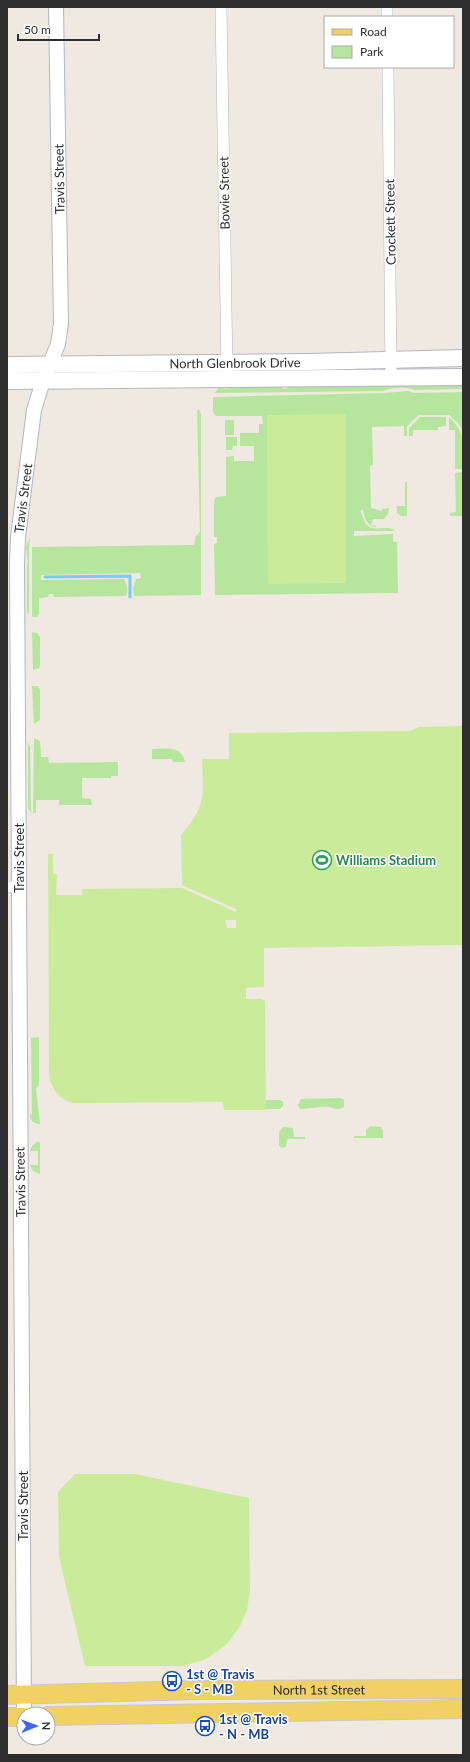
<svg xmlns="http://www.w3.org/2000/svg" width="470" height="1762" font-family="Lato,sans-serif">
<rect width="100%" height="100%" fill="#efe9e1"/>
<path fill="#b6e59e" d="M463,384V389L415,390C405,387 393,387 383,391L214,393L220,387L226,389L235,387L278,386L284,389L293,386L431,385V386Z
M408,391L414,393L463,392V431L458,423L449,415H419L407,426V436H404V426L372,427L373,465L370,466L371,508L382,511V509L389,508L388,514L384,519H373L371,525L377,526L375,527C366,525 364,517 363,509L360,511C363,515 363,521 367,525C375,533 388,524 395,531H354V536L393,534V542H397L398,593L215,595L214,544L217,543V537H214V501L216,497L226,496V457L234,456V461H254V446H240V433H259V424H263L262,416H216L213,412V397L384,393Z
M197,410H199L201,414V595L134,596L133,588L136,579L141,578L140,573L41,575V580L124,579C126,583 129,591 126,596L54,597L53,594H49L48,597L39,598V614L37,617H32V547L194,545L196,536L200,532Z
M420,417H446V426L438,427V430H413V436H409V428Z
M449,417C467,433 463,448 463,469H455V430H449Z
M225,420H234V435H225Z
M226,437H237V446H233L232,450H226Z
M463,472V516H450V513L456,512L455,473Z
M405,482H407V516H401L397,513V506H405Z
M30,537L29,547V615L27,612V563H28L26,547Z
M32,632L37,633L40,637V665L39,668L33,670Z
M32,686H38L40,690V720L34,724Z
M34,738L40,741L41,757H48L49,763L118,762V776H111V778H82V798L91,799L92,805H59V800H36V812L33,814Z
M28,742L30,747L31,813L28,808Z
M152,749C166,749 181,745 185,762H173L172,759H152Z
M39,1037V1085L36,1089L40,1124C34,1124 30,1120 30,1115L32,1114L31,1038Z
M340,1098L344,1100V1107C338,1111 333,1108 329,1107C325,1106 307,1109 300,1109L298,1105L301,1099Z
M266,1100H280L283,1102V1106L280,1109H266Z
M370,1126L381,1127L383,1130V1138H354V1136H366V1130Z
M283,1127L293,1128L294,1137H305V1139H287L286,1147L281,1148L279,1145V1132Z
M37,1142H40V1174L33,1171L30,1165H38V1151H30L32,1146Z"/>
<path fill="#c9eb9a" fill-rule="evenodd" d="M346,414V583L268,584L267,415Z
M463,726V945L264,948V987L246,988V999H262L265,1001L266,1109L263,1110H224L223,1102L75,1103C60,1101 51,1089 49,1075L48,854H53V874H57L56,895H82V889L182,888L236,912V909L182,885L181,835C207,804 203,797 202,759H229V733L410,731L419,727ZM225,920H236V928H227Z
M75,1474H135L249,1498L250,1590L247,1610L240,1626L226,1645L206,1659L183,1666H85L59,1557L58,1492Z"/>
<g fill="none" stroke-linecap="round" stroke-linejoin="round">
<path stroke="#75ceef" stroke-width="3" d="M45,577L130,576V597"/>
<g stroke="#b4b7c1" stroke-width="12">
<path id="minor" d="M221,7L227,370
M387,7V17
M388,67L391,378
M7,887H20"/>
</g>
<g stroke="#b4b7c1" stroke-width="16">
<g id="tertiary">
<path id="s1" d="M24,1714L17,564L18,537L34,410L43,381L58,344L61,324L56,7"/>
</g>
</g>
<g stroke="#b4b7c1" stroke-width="18">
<g id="secondary">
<path id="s2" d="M7,365L309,362L463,358"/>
<path d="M7,381L463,377"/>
</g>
</g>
<g stroke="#c9c9c9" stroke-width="20">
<g id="primary">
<path id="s3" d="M7,1695L197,1690L463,1689"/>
<path d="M48,1716L463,1709"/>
<path d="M7,1717H24"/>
</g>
</g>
<use href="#minor" stroke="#fff" stroke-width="11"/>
<use href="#tertiary" stroke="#fff" stroke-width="14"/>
<use href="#secondary" stroke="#fff" stroke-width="16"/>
<use href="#primary" stroke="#f1d163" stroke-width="18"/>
</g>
<defs>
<g id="stadium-ring" transform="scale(1)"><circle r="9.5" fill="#fff" stroke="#2e9e5b" stroke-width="1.5"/><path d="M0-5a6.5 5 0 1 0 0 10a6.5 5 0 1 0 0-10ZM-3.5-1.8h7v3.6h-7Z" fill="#2e9e5b"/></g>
<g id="bus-ring" transform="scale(1)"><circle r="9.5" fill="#fff" stroke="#1a4fb4" stroke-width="1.5"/><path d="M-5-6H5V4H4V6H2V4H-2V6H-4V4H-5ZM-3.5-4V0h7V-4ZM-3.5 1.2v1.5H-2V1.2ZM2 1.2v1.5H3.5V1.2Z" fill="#1a4fb4"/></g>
</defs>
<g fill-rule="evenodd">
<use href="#stadium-ring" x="322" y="860"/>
<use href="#bus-ring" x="172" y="1681"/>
<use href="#bus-ring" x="205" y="1726"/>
</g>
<g text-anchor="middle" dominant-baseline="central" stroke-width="3" stroke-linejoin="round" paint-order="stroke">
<g font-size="13" fill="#2e2e2e" stroke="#fff">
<text transform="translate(59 179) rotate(-91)">Travis Street</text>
<text transform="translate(224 193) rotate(-91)">Bowie Street</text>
<text transform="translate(390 222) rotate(-91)">Crockett Street</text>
<text stroke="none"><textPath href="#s2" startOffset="228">North Glenbrook Drive</textPath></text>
<text stroke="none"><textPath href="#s1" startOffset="1216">Travis Street</textPath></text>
<text transform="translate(19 858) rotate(-90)">Travis Street</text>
<text transform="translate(20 1182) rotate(-91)">Travis Street</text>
<text transform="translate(23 1506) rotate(-90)">Travis Street</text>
<text stroke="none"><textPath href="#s3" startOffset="312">North 1st Street</textPath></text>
</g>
<g font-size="13" font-weight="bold" fill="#27864d" stroke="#fff" text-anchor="start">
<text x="336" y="860">Williams Stadium</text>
</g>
<g font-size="13" font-weight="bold" fill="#164399" stroke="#fff" text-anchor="start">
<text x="186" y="1674">1st @ Travis<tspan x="186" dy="15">- S - MB</tspan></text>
<text x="219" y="1719">1st @ Travis<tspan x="219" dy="15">- N - MB</tspan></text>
</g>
</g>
<rect width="470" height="1762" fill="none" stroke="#2e2e2e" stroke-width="16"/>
<rect x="324" y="16" width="130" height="52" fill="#ffffff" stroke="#ababab"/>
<rect x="332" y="29" width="20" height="6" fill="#f1d163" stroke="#ababab"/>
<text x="360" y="36" font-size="12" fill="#2e2e2e">Road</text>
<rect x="332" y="46" width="20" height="12" fill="#b6e59e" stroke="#ababab"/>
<text x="360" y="56" font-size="12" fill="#2e2e2e">Park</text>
<g transform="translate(36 1726) rotate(89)"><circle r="19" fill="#ffffff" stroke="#ababab"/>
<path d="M0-3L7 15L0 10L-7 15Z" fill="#4364fa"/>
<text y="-6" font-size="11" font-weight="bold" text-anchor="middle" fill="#2e2e2e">N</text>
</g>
<path d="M18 34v6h81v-6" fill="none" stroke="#2e2e2e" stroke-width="2"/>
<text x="24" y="34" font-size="12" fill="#2e2e2e" stroke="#ffffff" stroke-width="3" paint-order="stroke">50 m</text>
</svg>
